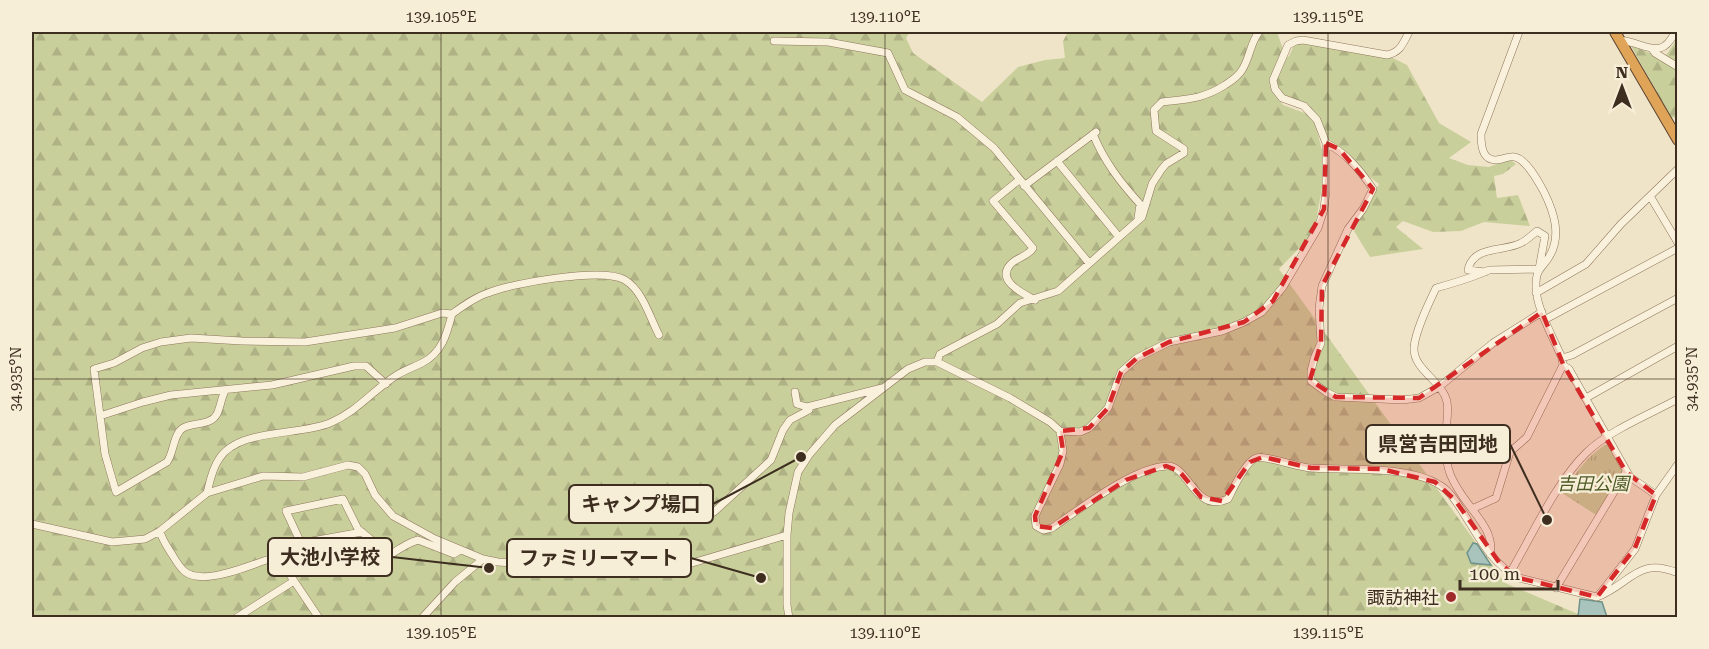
<svg xmlns="http://www.w3.org/2000/svg" width="1709" height="649" font-family="'Roboto Serif','Noto Sans JP',serif">
<defs>
<pattern id="forest-firs" width="22" height="20" patternUnits="userSpaceOnUse" patternTransform="scale(1.5)"><rect width="22" height="20" fill="#c9cf9b"/><path d="M5 1l3.5 6h-7zM16 11l3.5 6h-7z" fill="#aeb285"/></pattern>
<pattern id="park-tufts" width="24" height="20" patternUnits="userSpaceOnUse" patternTransform="scale(1.5)"><rect width="24" height="20" fill="#c9cf9b"/><path d="M3 7l-1-3M5 7V3M7 7l1-3M15 17l-1-3M17 17v-4M19 17l1-3" fill="none" stroke="#aeb285"/></pattern>
</defs>
<rect width="100%" height="100%" fill="#f0e4c8"/>
<path fill="url(#forest-firs)" d="M32,32H910L906,38L913,53L982,102L1018,67L1045,60L1065,58L1063,41L1068,32H1277L1284,52L1281,61L1289,56L1296,41L1387,55L1407,65L1439,123L1471,142L1449,158L1468,165L1489,167L1509,159L1516,164L1503,174L1494,176L1497,198L1518,195L1530,226L1484,222L1461,231L1433,232L1403,221L1396,227L1423,249L1370,257L1354,231L1379,184L1326,143L1315,112L1282,98L1272,88L1283,105L1313,116L1326,165L1314,233L1279,269L1505,583L1585,617H32Z
M1677,39V117L1671,118L1631,46L1664,58Z"/>
<path fill="url(#park-tufts)" d="M1605,445H1609L1622,468L1623,472L1596,515L1562,493C1575,474 1586,457 1605,445Z"/>
<path fill="#a9c4bc" stroke="#6f938a" stroke-width="1.5" d="M1473,543L1477,544L1491,565L1471,563L1467,553Z
M1580,599L1602,602L1607,617H1578Z"/>
<g fill="none" stroke-linecap="round" stroke-linejoin="round">
<g stroke="#8d765c" stroke-width="8">
<path id="minor" d="M1620,40C1646,43 1661,62 1675,32
M774,41L828,42L888,53L905,90L957,117L994,148L1089,263
M1653,50L1655,53L1678,67
M1093,134C1104,161 1120,182 1140,204L1138,218
M1326,143C1346,153 1360,170 1373,189L1363,209L1348,229L1322,286L1319,308L1321,343L1314,359L1311,371V381L1326,392L1336,397L1402,400L1419,398L1439,387L1493,343L1542,312
M1057,161L1119,237
M1019,180L993,201L1033,248C1028,257 1016,257 1010,265C996,281 1024,294 1035,300
M1024,186L1096,132
M1650,196L1678,243
M1536,293L1586,264L1621,224L1678,169
M1546,319L1678,248
M1562,358L1572,355L1678,298
M937,362L940,354L997,324L1020,303L1058,291L1142,217L1152,184L1161,170L1166,164L1184,153V149L1156,131L1154,110L1162,102C1188,99 1203,99 1225,85C1231,81 1238,77 1242,70C1250,58 1250,43 1259,32
M1563,365L1569,369L1630,477L1656,495
M225,391C221,398 221,406 217,414C211,426 193,422 183,428C173,434 174,453 167,462L116,492L105,454L94,369L114,363L142,348L161,342L191,338L242,341L305,342L395,328L442,313L452,314C463,306 475,297 488,293C512,283 603,267 625,280C643,291 650,318 659,335
M795,392L797,404L807,407L882,388
M1586,398L1678,346
M100,416L143,402L171,395L272,385L354,366H366L386,384
M1060,431L1063,451L1060,464L1035,516L1036,526L1043,530L1052,528C1080,509 1134,467 1167,466C1189,465 1194,514 1228,499C1233,489 1246,461 1256,458C1264,455 1298,467 1310,468C1347,471 1413,464 1444,488C1451,493 1456,502 1461,509C1477,534 1491,564 1519,578L1597,597C1631,584 1637,556 1678,573
M207,493C210,481 212,469 219,459C238,428 299,436 330,423C358,411 373,390 397,375C405,370 414,367 422,363C442,353 447,334 452,314
M1472,509C1452,483 1443,468 1446,434C1446,424 1449,412 1447,402C1443,381 1413,370 1414,348C1415,331 1429,303 1436,288C1454,283 1472,278 1489,270L1539,269L1545,236L1537,231C1532,235 1527,240 1521,243C1504,252 1473,245 1468,270L1485,272
M714,512L771,460L783,430L790,420L809,410L807,407
M32,524L112,542L145,539L160,531L207,493L263,476L303,477L348,465L358,467L365,474L375,495L393,516L435,539L483,559L498,562L544,565L570,569L675,568L787,535
M160,531C162,540 168,548 173,556C176,561 180,567 184,571C203,587 249,565 270,559L284,566L319,618
M301,543L362,532
M1490,554C1494,537 1482,522 1472,509L1496,498L1510,452L1527,437L1563,365L1562,358C1553,337 1535,306 1536,285C1536,268 1542,269 1549,257C1562,236 1554,212 1544,192C1538,181 1527,160 1515,157C1510,156 1506,158 1502,159C1483,164 1481,148 1481,134L1519,32
M390,555L358,529L343,499L286,511L314,571L320,573L384,559C395,552 406,543 418,540L454,554L460,550
M1510,573C1531,537 1557,481 1586,453C1608,431 1650,414 1678,399
M1556,588L1626,472
M1599,595L1635,549L1656,495L1678,464
M236,618L294,581
M422,618L455,582L483,559
M789,618L787,605V535L789,513L798,472L809,455L835,425L908,369L925,362H937L1010,398L1050,422L1060,431L1080,432L1089,428L1108,408L1121,372L1137,358L1169,342L1222,331L1244,322L1262,312L1283,287L1318,228L1324,209L1326,191V143L1317,120L1304,106L1282,98L1275,89L1273,80L1288,45L1296,41L1303,40L1387,55C1401,52 1403,43 1409,32"/>
</g>
<g stroke="#5b4430" stroke-width="12">
<path id="highway" d="M1615,32L1678,140"/>
</g>
<use href="#minor" stroke="#faf1dc" stroke-width="7"/>
<use href="#highway" stroke="#e0a458" stroke-width="10"/>
</g>
<path fill="#d62828" fill-opacity="0.2" stroke="#d62828" stroke-width="4.5" stroke-dasharray="12 8" stroke-linejoin="round" d="M1326,143L1339,149L1373,189L1322,286L1321,343L1310,380L1336,397L1419,398L1542,312L1563,364L1626,472L1656,495L1635,548L1597,597L1519,578L1501,565L1455,500L1435,482L1381,469L1311,468L1263,457L1250,462L1222,501L1201,497L1179,471L1166,466L1126,480L1052,528L1036,526L1035,516L1063,451L1060,431L1089,428L1108,408L1121,372L1137,358L1169,342L1244,322L1273,301L1324,209Z"/>
<path fill="none" stroke="#3d2e20" stroke-width="1.5" stroke-opacity="0.45" d="M441,32V618M885,32V618M1328,32V618M32,379H1678"/>
<circle fill="#9e2a2b" stroke="#f7eed8" stroke-width="2" cx="1451" cy="597" r="6"/>
<g text-anchor="middle" dominant-baseline="central" stroke-width="4.5" stroke-linejoin="round" paint-order="stroke">
<g font-size="18" font-style="italic" fill="#4d5a26" stroke="#f7eed8">
<text x="1593" y="483">吉田公園</text>
</g>
<g font-size="18" fill="#3d2e20" stroke="#f7eed8" text-anchor="end">
<text x="1439" y="597">諏訪神社</text>
</g>
</g>
<path fill="none" stroke="#3d2e20" stroke-width="2" d="M1547 520L1510 444M801 457L713 504M489 568L392 557M761 578L691 558"/>
<g fill="#3d2e20" stroke="#f7eed8" stroke-width="2">
<circle cx="1547" cy="520" r="6"/>
<circle cx="801" cy="457" r="6"/>
<circle cx="489" cy="568" r="6"/>
<circle cx="761" cy="578" r="6"/>
</g>
<g fill="#f7eed8" stroke="#3d2e20" stroke-width="2">
<rect x="1366" y="425" width="144" height="38" rx="6"/>
<rect x="569" y="485" width="144" height="38" rx="6"/>
<rect x="268" y="538" width="124" height="38" rx="6"/>
<rect x="507" y="539" width="184" height="38" rx="6"/>
</g>
<g font-size="20" text-anchor="middle" font-weight="bold" fill="#3d2e20">
<text x="1438" y="451">県営吉田団地</text>
<text x="641" y="511">キャンプ場口</text>
<text x="330" y="564">大池小学校</text>
<text x="599" y="565">ファミリーマート</text>
</g>
<rect width="1709" height="649" fill="none" stroke="#f7eed8" stroke-width="66"/>
<g transform="translate(1622 87)" stroke="#f7eed8" stroke-width="4.5" paint-order="stroke">
<path d="M0-4.5L10 22L0 15L-10 22Z" fill="#3d2e20"/>
<text y="-9" font-size="16" font-weight="bold" text-anchor="middle" fill="#3d2e20">N</text>
</g>
<path d="M1460 580v9h98v-9" fill="none" stroke="#3d2e20" stroke-width="3"/>
<text x="1469" y="580" font-size="18" fill="#3d2e20" stroke="#f7eed8" stroke-width="4.5" paint-order="stroke">100 m</text>
<rect x="33" y="33" width="1643" height="583" fill="none" stroke="#3d2e20" stroke-width="2"/>
<g font-size="15" text-anchor="middle" fill="#3d2e20">
<text x="441" y="22">139.105°E</text>
<text x="885" y="22">139.110°E</text>
<text x="1328" y="22">139.115°E</text>
<text transform="translate(16 379) rotate(-90)" y="5">34.935°N</text>
<text transform="translate(1692 379) rotate(-90)" y="5">34.935°N</text>
<text x="441" y="638">139.105°E</text>
<text x="885" y="638">139.110°E</text>
<text x="1328" y="638">139.115°E</text>
</g>
</svg>
